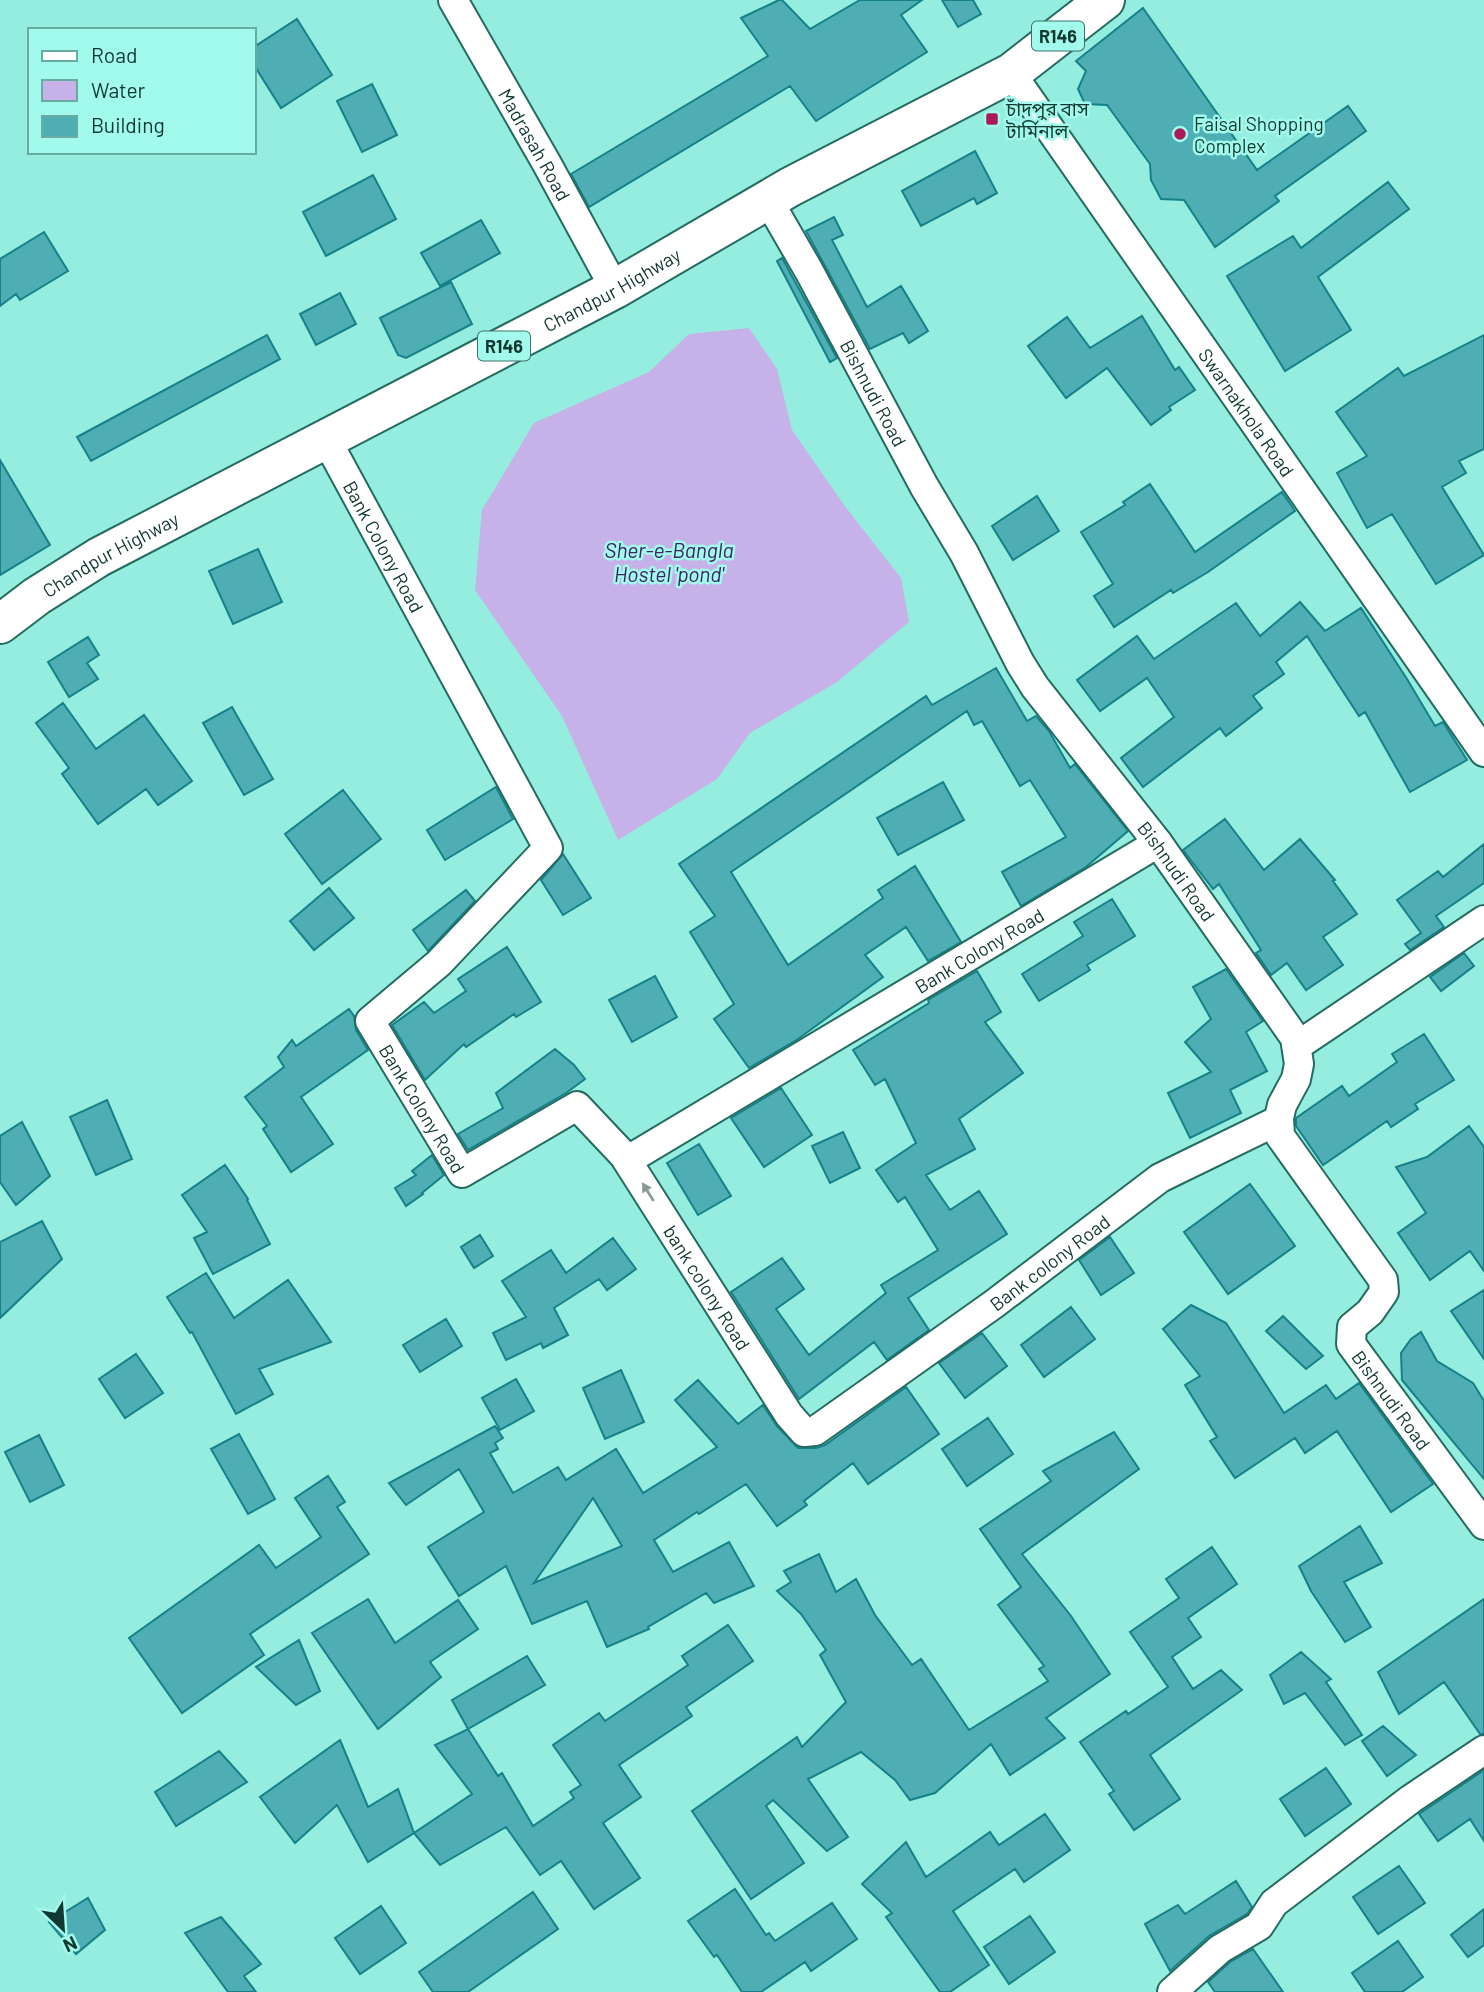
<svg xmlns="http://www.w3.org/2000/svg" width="1484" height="1992" font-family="Barlow,'Noto Sans Bengali',sans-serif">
<rect width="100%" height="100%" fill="#94edde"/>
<path fill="#c6b1e9" d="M749,328L777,369L792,430L844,505L901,578L909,622L837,682L750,733L717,779L618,840L562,716L475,590L482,510L534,423L649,372L689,334Z"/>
<path fill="#4fadb4" stroke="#168188" stroke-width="2" fill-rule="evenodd" d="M779,0H782L810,29L860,0H922L901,15L927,52L816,121L790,86L589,207L571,174L768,56L741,18Z
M942,0H973L981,14L958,27Z
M1143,8L1257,170L1348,106L1366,131L1275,196L1279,201L1215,247L1184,200L1161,199L1151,180L1150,164L1107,105L1085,104L1078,89L1086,71L1076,61Z
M297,19L332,75L281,108L254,65V47Z
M372,84L397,135L362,152L337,101Z
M975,151L997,193L977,204L974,198L921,226L902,191Z
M373,175L396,219L326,256L303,212Z
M1388,182L1409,209L1318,277L1351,330L1285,371L1227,276L1293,236L1301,248Z
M834,217L843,235L832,240L867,307L901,286L928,331L909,343L903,333L870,349L806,231Z
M481,220L500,253L440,286L421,253Z
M44,232L68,271L20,300L16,294L0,306V259Z
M782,258L837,358L830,362L777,261Z
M451,282L472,324L406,358L398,355L380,318Z
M340,293L356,324L316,345L300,314Z
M1142,316L1175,370L1179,367L1195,390L1169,407L1171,410L1151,425L1107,368L1066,398L1028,346L1067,317L1090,348Z
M267,335L280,359L91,461L77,437Z
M1484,335V449L1459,461L1466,473L1442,487L1484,555L1436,584L1392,514L1367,528L1337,473L1367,456L1336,412L1398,368L1404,376Z
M0,460L50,545L0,575Z
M1150,484L1195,552L1282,492L1295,511L1208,572L1173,593L1171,590L1114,627L1094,596L1113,584L1081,532L1125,505L1123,502Z
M1037,496L1059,531L1013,560L992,526Z
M258,549L282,602L233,624L209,571Z
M1300,602L1325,631L1361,608L1407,679L1435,726L1443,722L1467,760L1410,792L1365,712L1359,716L1307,636L1276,662L1284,674L1253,696L1262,708L1226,736L1220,728L1143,787L1121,758L1174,717L1147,678L1100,711L1077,680L1137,636L1154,659L1236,603L1260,636Z
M88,637L99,655L87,663L98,679L69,697L48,662Z
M996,668L1027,721L1036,716L1049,731L1070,768L1075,764L1128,831L1086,867L1021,906L1002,872L1066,837L1030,780L1020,786L982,721L974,725L967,711L731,872L788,965L883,898L878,890L915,866L961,942L928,961L906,927L865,955L883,977L798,1039L749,1068L714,1019L734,1004L690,932L715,916L679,864L926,696L932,705Z
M63,703L96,749L144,715L192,781L158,805L146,789L98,824L62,774L69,768L36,723Z
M232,707L273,779L244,795L203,723Z
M943,782L964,820L898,855L877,818Z
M496,787L513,819L445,860L427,830Z
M343,790L381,839L322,884L285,834Z
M1225,819L1264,870L1300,839L1335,880L1333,881L1357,914L1323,937L1343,965L1306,990L1287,963L1271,975L1256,953L1261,950L1219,884L1213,889L1183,850Z
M1484,844V883L1436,916L1444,927L1410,950L1405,944L1421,933L1397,900L1438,871L1443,877Z
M563,854L591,898L563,915L541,880Z
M329,888L354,918L314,950L290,921Z
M466,890L475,901L428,951L413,930Z
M1112,899L1135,936L1087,965L1090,970L1039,1001L1022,974L1083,936L1074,922Z
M507,947L541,1002L516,1017L514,1014L466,1047L464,1044L425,1080L392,1025L424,1002L434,1013L466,991L458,979Z
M1464,953L1474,966L1441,991L1430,977Z
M1226,969L1263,1021L1246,1032L1267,1071L1230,1090L1241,1113L1190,1138L1168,1093L1211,1072L1185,1042L1211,1019L1193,987Z
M977,971L1001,1012L985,1022L1023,1073L959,1119L975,1149L926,1175L950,1210L979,1191L1007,1234L908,1298L929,1330L887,1360L874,1342L799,1399L731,1292L782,1258L804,1289L776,1309L809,1355L886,1293L881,1285L938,1250L905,1197L898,1202L876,1170L916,1143L885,1079L875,1085L853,1050L929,1003L928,1000Z
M655,976L677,1017L632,1042L609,1000Z
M349,1009L354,1016L356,1030L368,1050L301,1097L333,1144L291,1172L263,1129L267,1126L245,1097L284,1067L278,1057L292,1040L296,1046Z
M1424,1034L1454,1080L1415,1104L1418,1109L1391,1127L1387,1121L1323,1165L1296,1126V1118L1342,1086L1349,1096L1397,1062L1392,1054Z
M555,1049L574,1065L585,1079L566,1093L468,1150L458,1134L503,1108L496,1093Z
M781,1088L812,1135L764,1167L731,1118Z
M107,1100L132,1159L96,1175L70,1117Z
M22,1122L50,1176L16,1205L0,1182V1136Z
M1469,1126L1484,1147V1271L1470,1251L1430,1280L1398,1233L1426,1213L1396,1167L1427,1157Z
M843,1132L860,1168L830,1183L812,1146Z
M699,1144L731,1196L698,1215L667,1163Z
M432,1155L444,1175L422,1193L423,1194L406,1206L395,1188L416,1175L412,1171Z
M225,1165L248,1199L247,1200L270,1244L213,1274L194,1238L207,1232L182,1195Z
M1250,1184L1295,1246L1228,1294L1184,1232Z
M42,1221L62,1259L0,1318V1242Z
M480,1235L493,1256L474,1268L461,1247Z
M1110,1237L1134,1273L1101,1295L1079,1260Z
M613,1238L636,1269L607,1290L599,1279L554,1308L568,1335L543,1348L541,1343L506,1360L493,1333L526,1317L502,1281L551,1250L566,1273Z
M206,1273L234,1318L288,1280L331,1342L259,1369L273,1394L236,1414L192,1332L190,1333L167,1297Z
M1484,1290V1359L1451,1311Z
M1191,1305L1226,1323L1284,1413L1326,1385L1336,1399L1359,1383L1433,1484L1391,1512L1337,1431L1305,1453L1295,1438L1235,1478L1210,1441L1217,1437L1185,1385L1200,1376L1163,1329Z
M1071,1307L1095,1339L1044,1377L1021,1345Z
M1283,1316L1323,1356L1306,1369L1266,1331Z
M446,1319L462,1346L420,1372L403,1345Z
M1421,1332L1437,1361L1473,1383L1484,1401V1479L1402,1380L1401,1353L1411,1339Z
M982,1333L1007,1366L965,1398L939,1363Z
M136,1354L163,1393L125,1418L99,1379Z
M621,1370L644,1422L605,1439L583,1388Z
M516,1379L534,1411L500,1430L482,1398Z
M698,1380L738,1424L763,1405L777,1426L798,1448H816L825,1445L906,1387L939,1434L868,1484L853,1463L804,1501L807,1505L777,1526L746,1484L699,1514L697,1512L654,1540L673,1572L729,1542L754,1586L714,1603L706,1593L648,1627L649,1629L607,1647L587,1601L532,1624L506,1566L459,1596L428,1547L484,1512L459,1469L406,1505L389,1483L495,1426L503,1438L495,1443L498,1449L490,1453L513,1493L558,1467L566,1480L616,1449L643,1493L717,1447L675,1400ZM593,1498L622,1546L534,1583Z
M988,1418L1013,1454L967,1486L942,1449Z
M1114,1432L1139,1469L1022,1554L1071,1616L1110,1674L1046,1718L1065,1738L1010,1775L991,1744L935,1793L910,1800L895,1780L861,1752L808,1779L848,1837L827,1851L773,1800L766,1806L804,1863L751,1899L692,1811L797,1737L802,1747L846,1702L820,1655L826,1650L801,1614L777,1591L791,1582L784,1571L819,1554L836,1592L856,1579L875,1615L912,1665L921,1659L969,1730L1048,1681L1039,1669L1044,1666L998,1605L1021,1587L980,1529L1051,1481L1043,1471Z
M239,1434L275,1499L248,1514L211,1449Z
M39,1435L64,1485L30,1502L5,1452Z
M328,1476L345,1502L337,1507L369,1554L250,1634L264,1655L182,1713L129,1638L259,1545L276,1568L321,1537L295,1498Z
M1360,1526L1382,1563L1344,1582L1371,1627L1345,1642L1311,1591L1299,1566Z
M1212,1547L1237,1584L1188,1618L1201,1637L1172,1657L1193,1689L1221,1670L1242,1690L1150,1755L1180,1799L1134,1830L1109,1794L1114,1791L1080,1742L1126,1711L1128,1714L1168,1687L1130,1632L1179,1598L1166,1579Z
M368,1599L395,1643L458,1600L478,1629L430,1662L441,1677L378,1729L312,1633Z
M1484,1599V1734H1480L1444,1682L1399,1714L1378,1672Z
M728,1625L753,1661L686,1707L692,1716L619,1765L641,1797L603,1823L640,1878L594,1909L561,1861L540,1875L506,1827L440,1865L414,1833L472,1794L435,1745L468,1729L498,1776L502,1773L533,1826L574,1798L570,1792L581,1785L553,1745L599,1713L605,1721L688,1665L682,1656Z
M299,1640L320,1691L296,1705L256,1667Z
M1301,1652L1331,1679L1326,1682L1362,1735L1345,1745L1305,1693L1284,1704L1270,1675Z
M527,1656L545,1685L468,1729L452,1700Z
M1383,1726L1416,1755L1387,1776L1362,1741Z
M340,1740L368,1807L398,1789L414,1833L368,1862L337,1805L295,1843L260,1797Z
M219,1751L247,1782L176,1826L155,1792Z
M1326,1768L1351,1804L1305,1836L1280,1799Z
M1484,1770V1841L1470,1819L1438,1841L1419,1814Z
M1045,1814L1070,1850L1024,1882L1015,1869L953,1911L989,1965L950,1992H940L886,1917L892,1913L862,1884L906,1842L926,1877L990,1832L999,1845Z
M1399,1866L1425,1903L1378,1934L1353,1897Z
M1236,1881L1252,1907L1247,1914L1209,1936L1170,1971L1145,1924L1178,1905L1185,1914Z
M735,1889L766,1935L769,1933L775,1941L832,1903L857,1939L811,1971L805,1962L761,1992H742L717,1955L714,1957L688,1921Z
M533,1892L558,1929L468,1992H433L419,1972Z
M88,1898L105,1930L76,1954L49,1922Z
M381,1906L406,1943L360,1974L335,1938Z
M1484,1909V1945L1468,1957L1451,1935Z
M1030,1916L1055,1952L1009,1984L984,1947Z
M221,1917L261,1964L244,1976L256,1992H228L185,1933Z
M1398,1941L1423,1977L1402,1992H1365L1352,1973Z
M1253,1949L1283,1992H1215L1208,1982L1230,1962Z"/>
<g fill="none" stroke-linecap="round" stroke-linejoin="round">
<g stroke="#256b61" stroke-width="32">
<g id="minor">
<path id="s1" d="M453,0L547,164L615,289"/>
<path id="s2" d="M1011,73L1484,752"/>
<path id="s3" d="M768,200L809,271L924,486L964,553L1020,663L1035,687L1158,843L1295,1038L1299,1064L1296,1079L1282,1105L1279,1118L1280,1136L1383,1280L1384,1292L1370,1312L1352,1327L1351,1344L1484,1525"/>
<path id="s4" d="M326,439L548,848L439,963L370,1021L462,1173L577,1106L628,1160L1158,843"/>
<path d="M1297,1046L1484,920"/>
<path id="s5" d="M626,1159L789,1415L804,1432L815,1431L994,1304L1160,1178L1279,1120L1234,1142"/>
<path d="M1172,1992L1220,1949L1259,1926L1274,1903L1411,1799L1484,1750"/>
</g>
</g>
<g stroke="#256b61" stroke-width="42">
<g id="primary">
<path id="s6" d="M0,624L37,596L99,557L615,289L790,187L1011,73L1105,0"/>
</g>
</g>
<use href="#minor" stroke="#fff" stroke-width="28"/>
<use href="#primary" stroke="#fff" stroke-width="38"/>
</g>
<defs><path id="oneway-solid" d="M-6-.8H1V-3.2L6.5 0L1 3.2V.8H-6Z" transform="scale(1.75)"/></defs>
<use fill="#889c98" href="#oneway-solid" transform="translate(648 1192) rotate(-122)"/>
<g fill="#a91a57" stroke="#a1faeb" stroke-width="2.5">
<rect x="985" y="112" width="14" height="14" rx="3.5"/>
<circle cx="1180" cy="134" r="7"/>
</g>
<g text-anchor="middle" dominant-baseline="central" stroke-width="5" stroke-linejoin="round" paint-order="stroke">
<g fill="#a1faeb" stroke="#3d726a" stroke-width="2">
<rect x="1032" y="21.5" width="52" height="29" rx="5"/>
<rect x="478" y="331.5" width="52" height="29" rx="5"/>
</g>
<g font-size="18" font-weight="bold" fill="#123832">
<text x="1058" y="36">R146</text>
<text x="504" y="346">R146</text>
</g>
<g font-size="19" fill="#123832" stroke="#a1faeb" text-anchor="start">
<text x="1006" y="108">চাঁদপুর বাস<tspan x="1006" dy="22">টার্মিনাল</tspan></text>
<text x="1194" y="123">Faisal Shopping<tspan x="1194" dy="22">Complex</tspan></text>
</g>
<g font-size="19" fill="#123832" stroke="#a1faeb">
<text stroke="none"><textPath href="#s1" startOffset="166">Madrasah Road</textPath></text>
<text stroke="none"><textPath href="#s6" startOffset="698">Chandpur Highway</textPath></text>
<text stroke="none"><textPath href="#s3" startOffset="220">Bishnudi Road</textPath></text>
<text stroke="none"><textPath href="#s2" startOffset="413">Swarnakhola Road</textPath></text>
<text stroke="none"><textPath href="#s4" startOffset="122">Bank Colony Road</textPath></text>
<text stroke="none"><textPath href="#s6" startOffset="131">Chandpur Highway</textPath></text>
<text stroke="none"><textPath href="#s3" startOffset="788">Bishnudi Road</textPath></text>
<text stroke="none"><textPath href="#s4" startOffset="1508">Bank Colony Road</textPath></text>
<text stroke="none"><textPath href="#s4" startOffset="816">Bank Colony Road</textPath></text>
<text stroke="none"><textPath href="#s5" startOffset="626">Bank colony Road</textPath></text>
<text stroke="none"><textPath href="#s5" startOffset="152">bank colony Road</textPath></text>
<text stroke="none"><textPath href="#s3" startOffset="1418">Bishnudi Road</textPath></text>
</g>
<g font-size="21" font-style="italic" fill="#402163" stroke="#a1faeb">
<text x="669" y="549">Sher-e-Bangla<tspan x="669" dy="24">Hostel 'pond'</tspan></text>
</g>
</g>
<rect x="28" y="28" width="228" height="126" fill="#a1faeb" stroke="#68aca1" stroke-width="2"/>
<rect x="42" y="51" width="35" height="10" fill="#ffffff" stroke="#68aca1" stroke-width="2"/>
<text x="91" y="63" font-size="21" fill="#123832">Road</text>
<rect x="42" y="80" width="35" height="21" fill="#c6b1e9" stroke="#68aca1" stroke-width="2"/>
<text x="91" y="98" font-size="21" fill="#123832">Water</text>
<rect x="42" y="116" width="35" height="21" fill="#4fadb4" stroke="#68aca1" stroke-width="2"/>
<text x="91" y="133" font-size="21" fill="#123832">Building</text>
<g transform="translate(63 1929) rotate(155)" stroke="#a1faeb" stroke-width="5" paint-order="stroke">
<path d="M0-5L12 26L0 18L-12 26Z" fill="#123832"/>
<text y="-10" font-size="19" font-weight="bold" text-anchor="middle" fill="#123832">N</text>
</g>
</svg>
